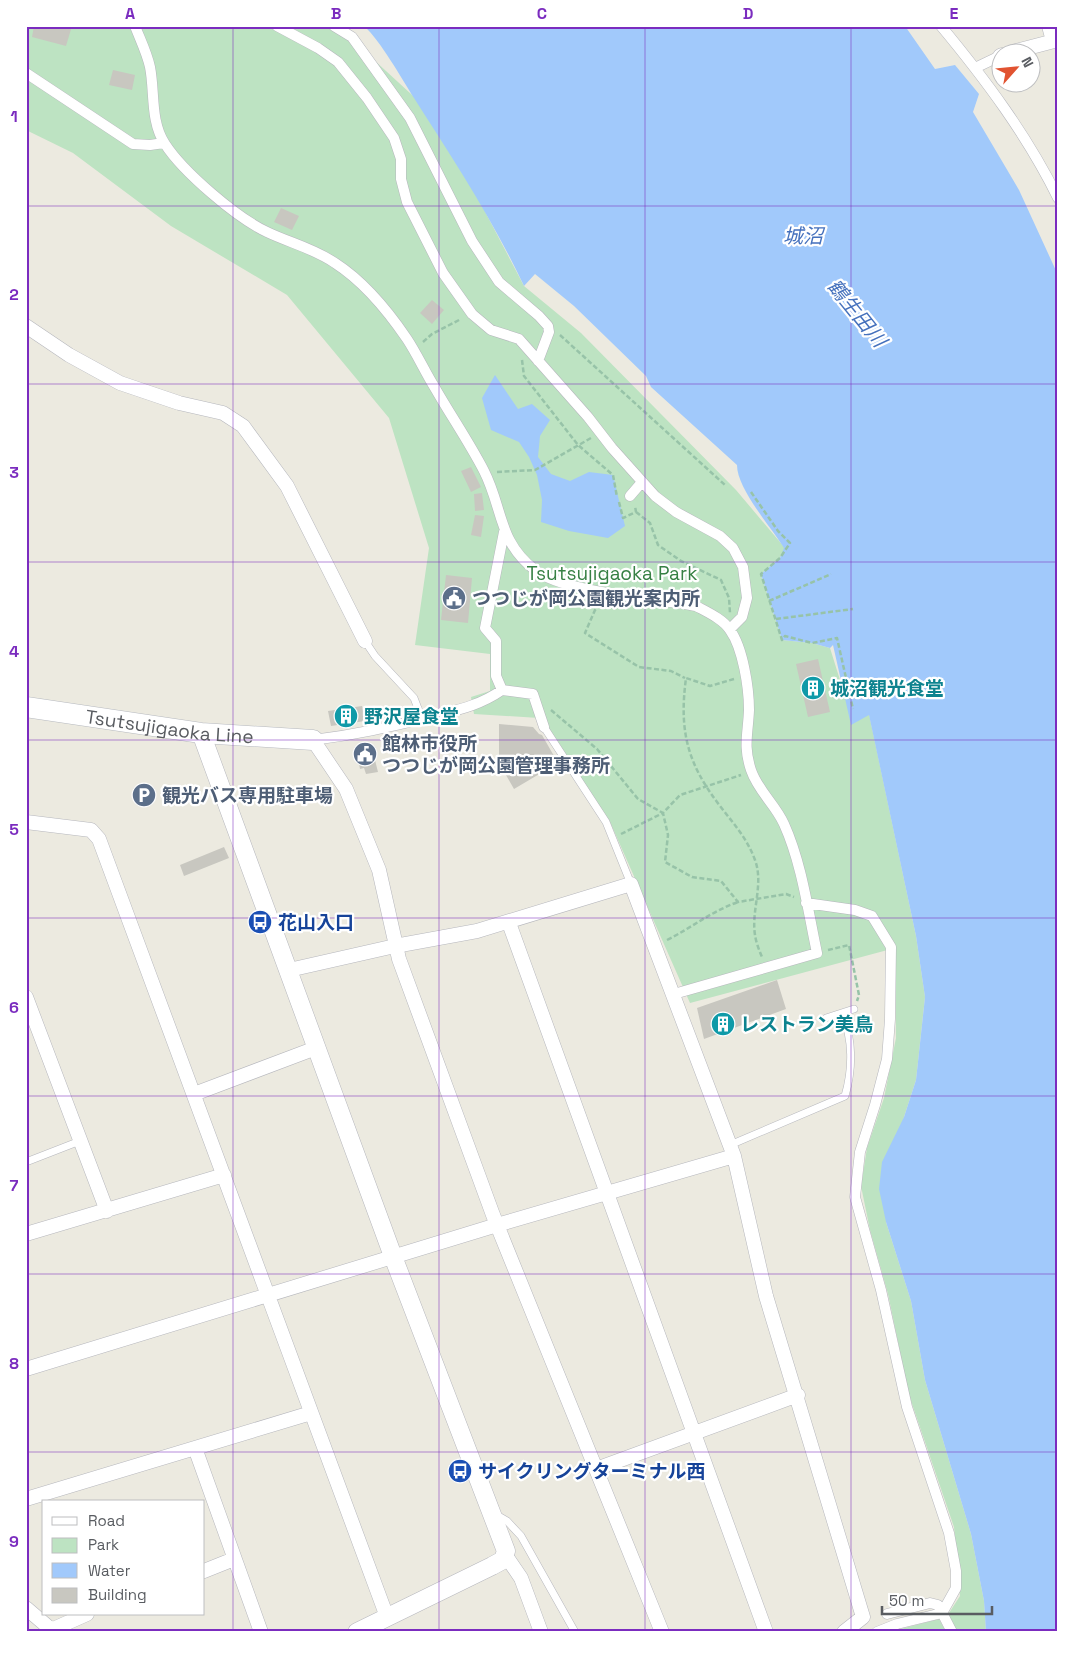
<svg xmlns="http://www.w3.org/2000/svg" width="1084" height="1658" font-family="'Space Grotesk','Noto Sans JP',sans-serif">
<rect width="100%" height="100%" fill="#eceae0"/>
<path fill="#bde3c2" d="M26,26H337L435,116L524,286L581,333L736,490L785,548L780,558L761,574L782,640L812,643L830,648L849,709L851,724L869,714L916,936L925,997L916,1080L904,1117L886,1222L911,1301L925,1380L971,1534L984,1601L986,1632H956L947,1616L960,1596L954,1527L909,1395L888,1294L870,1230L861,1186L867,1148L884,1098L896,1038L895,948L690,1003L610,822L539,718L474,714L471,697L490,691V654L415,645L429,548L389,418L287,295L171,226L73,153L26,130Z
M939,1619L946,1632H889Z"/>
<path fill="#a1c9fb" d="M364,26H905L935,69L955,65L979,94L973,112L1019,190L1058,275V1632H986L984,1601L971,1534L925,1380L911,1301L886,1222L879,1189L882,1162L904,1117L916,1080L925,997L916,936L869,715L851,725L833,645L830,648L812,643L782,640L761,574L780,558L784,548C771,527 737,489 737,465L651,387L646,376L574,306L535,274L524,286C493,220 453,159 414,98C402,79 380,40 364,26Z
M495,375L518,409L532,404L550,420L540,436L538,457L551,474L570,481L589,472L613,475L625,526L608,538L569,531L541,522L542,500L537,475L529,457L519,442L491,430L482,398Z"/>
<path fill="#c8c7c0" d="M34,26H72L66,46L32,37Z
M113,70L135,75L132,90L109,85Z
M281,208L299,216L292,230L274,222Z
M432,300L444,310L432,324L420,313Z
M471,467L481,487L471,492L461,471Z
M482,493L484,510L475,511L474,494Z
M475,515L484,516L481,537L471,535Z
M446,575L472,578L468,623L441,620Z
M818,659L830,712L808,717L796,664Z
M362,706L365,721L331,726L328,711Z
M499,724L533,727L539,734L542,735L558,763L514,789L499,763Z
M371,744L378,772L366,774L364,768L360,769L356,747Z
M224,847L229,858L184,876L180,865Z
M777,980L786,1009L704,1039L697,1008Z"/>
<g fill="none" stroke-linecap="round" stroke-linejoin="round">
<g stroke="#b6b7bd" stroke-width="8">
<path id="service" d="M365,641L375,656L414,698L422,719
M544,727L606,822L631,884
M826,1018L854,1009
M730,1145L845,1096C853,1069 853,1039 842,1013
M26,1162L80,1141
M495,1514L507,1521L521,1536L575,1632"/>
</g>
<g stroke="#b6b7bd" stroke-width="11">
<path id="pedestrian" d="M135,26C140,39 147,53 150,67C155,92 150,121 165,144C183,172 237,218 267,232C290,243 313,248 335,263C363,281 388,311 407,339C417,354 425,372 435,388C451,416 469,442 484,471C503,508 498,542 535,570C564,593 656,598 696,606C707,612 723,619 730,630C743,648 749,688 749,710C748,734 743,746 751,770C758,791 775,804 784,824C802,864 808,911 817,953L674,994
M277,26L318,48L338,62L367,98L394,138L401,159V179L407,202L443,273L472,314L491,330L519,339L588,417L612,448L655,496L676,512L720,536L733,548L743,567L747,598L742,617L730,629
M334,26L352,37L410,118L472,241L499,282L539,316L548,326L549,332L538,361
M941,26C985,79 1027,135 1058,198
M975,68L1000,56
M26,73L133,144L150,145L164,143
M630,496L642,482
M502,690L496,676V641L485,628L504,532
M313,740C355,735 389,727 430,717C457,710 479,706 502,690L533,694L544,727
M806,903L855,910L872,916L891,947L890,1019L887,1059L875,1105L860,1152L855,1197L881,1290L907,1407L949,1533L956,1571V1588L942,1613L897,1624L877,1632
M887,1614L930,1603L938,1605L952,1632"/>
</g>
<g stroke="#b6b7bd" stroke-width="15">
<path id="minor" d="M1049,26L1053,41
M1012,52L1058,40
M1000,56L1002,55
M26,326L69,355L120,383L179,403L223,413L243,426L287,486L365,641
M313,740L346,789L379,870L399,959L493,1215L662,1632
M26,822L91,830L99,839L387,1617
M509,923L766,1632
M289,970L395,946L477,931L631,884L734,1156L766,1296L863,1617L844,1632
M26,997L107,1211
M194,1094L316,1048
M26,1234L224,1175
M26,1369L497,1225L734,1156
M195,1448L261,1632
M596,1469L798,1395
M26,1499L311,1413
M506,1556L521,1578L541,1632
M204,1571L234,1559
M26,1608L54,1632
M51,1630L87,1614"/>
</g>
<g stroke="#b6b7bd" stroke-width="19">
<path id="tertiary" d="M201,733L394,1259L506,1551L503,1560L492,1566L357,1632"/>
</g>
<g stroke="#b6b9bf" stroke-width="21">
<g id="secondary">
<path id="s1" d="M26,707L201,733L313,740"/>
</g>
</g>
<path stroke="#97c3a8" stroke-width="2.5" stroke-dasharray="5 2.5" stroke-linecap="butt" d="M560,335L725,485
M423,342L432,334L461,319
M522,360L524,376L578,445L613,475L617,497
M497,472L535,470L591,438
M751,492L778,531L790,543L780,558L761,574L782,640L785,636L812,643L837,638L853,709
M619,502L623,518L636,512L635,506
M636,512L650,523L658,545L681,561L721,580L729,598L730,613
M769,601L831,574
M601,604L595,610L585,633L639,667L671,671L685,678
M776,619L853,609
M734,679L710,686L686,678C679,731 687,763 720,806C733,823 747,838 755,860C764,884 751,911 755,935C756,942 759,950 762,957
M551,710L597,749L638,799L663,813L680,795L741,775
M621,834L663,813L668,835L665,862L692,877L721,881L738,902L786,894L794,897
M667,940C693,927 710,912 738,902
M828,950L849,945L859,995L857,1001"/>
<use href="#service" stroke="#fff" stroke-width="7"/>
<use href="#pedestrian" stroke="#fff" stroke-width="10"/>
<use href="#minor" stroke="#fff" stroke-width="14"/>
<use href="#tertiary" stroke="#fff" stroke-width="18"/>
<use href="#secondary" stroke="#fff" stroke-width="20"/>
</g>
<path fill="none" stroke="#7b2cbf" stroke-width="1" stroke-opacity="0.55" d="M233,26V1632M439,26V1632M645,26V1632M851,26V1632M26,206H1058M26,384H1058M26,562H1058M26,740H1058M26,918H1058M26,1096H1058M26,1274H1058M26,1452H1058"/>
<defs>
<g id="civic-disc" transform="scale(1.25)"><circle r="9.5" fill="#5c6f8a" stroke="#fff"/><path d="M-.6-6.5H3V-4.5H.6V-3L4-1V1h2V6H-6V1h2V-1L-.6-3ZM-1.2 2.5V6h2.4V2.5Z" fill="#fff"/></g>
<g id="building-disc" transform="scale(1.25)"><circle r="9.5" fill="#0f9aa8" stroke="#fff"/><path d="M-4-6H4V6H1V3H-1V6H-4ZM-2.5-4.3h1.7v1.8h-1.7ZM.8-4.3h1.7v1.8H.8ZM-2.5-1h1.7V.8h-1.7ZM.8-1h1.7V.8H.8Z" fill="#fff"/></g>
<g id="parking-disc" transform="scale(1.25)"><circle r="9.5" fill="#5c6f8a" stroke="#fff"/><path d="M-3.5-5.5H1a3.5 3.5 0 0 1 0 7H-1V5.5H-3.5ZM-1-3.4V-.6H.8a1.4 1.4 0 0 0 0-2.8Z" fill="#fff"/></g>
<g id="bus-disc" transform="scale(1.25)"><circle r="9.5" fill="#1a4fb4" stroke="#fff"/><path d="M-5-6H5V4H4V6H2V4H-2V6H-4V4H-5ZM-3.5-4V0h7V-4ZM-3.5 1.2v1.5H-2V1.2ZM2 1.2v1.5H3.5V1.2Z" fill="#fff"/></g>
</defs>
<g fill-rule="evenodd">
<use href="#civic-disc" x="454" y="598"/>
<use href="#building-disc" x="813" y="688"/>
<use href="#building-disc" x="346" y="716"/>
<use href="#civic-disc" x="365" y="754"/>
<use href="#parking-disc" x="144" y="795"/>
<use href="#bus-disc" x="260" y="922"/>
<use href="#building-disc" x="723" y="1024"/>
<use href="#bus-disc" x="460" y="1471"/>
</g>
<g text-anchor="middle" dominant-baseline="central" stroke-width="4.5" stroke-linejoin="round" paint-order="stroke">
<g font-size="19" fill="#378144" stroke="#fff">
<text x="612" y="573">Tsutsujigaoka Park</text>
</g>
<g font-size="19" font-weight="bold" fill="#4e5e75" stroke="#fff" text-anchor="start">
<text x="472" y="598">つつじが岡公園観光案内所</text>
<text x="382" y="743">館林市役所<tspan x="382" dy="22">つつじが岡公園管理事務所</tspan></text>
<text x="162" y="795">観光バス専用駐車場</text>
</g>
<g font-size="19" font-weight="bold" fill="#0d838f" stroke="#fff" text-anchor="start">
<text x="830" y="688">城沼観光食堂</text>
<text x="364" y="716">野沢屋食堂</text>
<text x="740" y="1024">レストラン美鳥</text>
</g>
<g font-size="19" fill="#595c61" stroke="#fff">
<text stroke="none"><textPath href="#s1" startOffset="145">Tsutsujigaoka Line</textPath></text>
</g>
<g font-size="19" font-weight="bold" fill="#164399" stroke="#fff" text-anchor="start">
<text x="278" y="922">花山入口</text>
<text x="478" y="1471">サイクリングターミナル西</text>
</g>
<g font-size="20" font-style="italic" fill="#4571bd" stroke="#fff">
<text x="803" y="236">城沼</text>
<text transform="translate(857 313) rotate(51)">鶴生田川</text>
</g>
</g>
<rect width="1084" height="1658" fill="none" stroke="#ffffff" stroke-width="55"/>
<rect x="42" y="1500" width="162" height="115" fill="#ffffff" stroke="#bdbec0"/>
<rect x="52" y="1517" width="25" height="8" fill="#ffffff" stroke="#bdbec0"/>
<text x="88" y="1526" font-size="15" fill="#595c61">Road</text>
<rect x="52" y="1538" width="25" height="15" fill="#bde3c2" stroke="#bdbec0"/>
<text x="88" y="1550" font-size="15" fill="#595c61">Park</text>
<rect x="52" y="1563" width="25" height="15" fill="#a1c9fb" stroke="#bdbec0"/>
<text x="88" y="1576" font-size="15" fill="#595c61">Water</text>
<rect x="52" y="1588" width="25" height="15" fill="#c8c7c0" stroke="#bdbec0"/>
<text x="88" y="1600" font-size="15" fill="#595c61">Building</text>
<g transform="translate(1016 68) rotate(63)"><circle r="24" fill="#ffffff" stroke="#bdbec0"/>
<path d="M0-4L9 19L0 12L-9 19Z" fill="#e15331"/>
<text y="-8" font-size="14" font-weight="bold" text-anchor="middle" fill="#595c61">N</text>
</g>
<path d="M882 1606v8h110v-8" fill="none" stroke="#595c61" stroke-width="2.5"/>
<text x="889" y="1606" font-size="15" fill="#595c61" stroke="#ffffff" stroke-width="4" paint-order="stroke">50 m</text>
<rect x="28" y="28" width="1028" height="1602" fill="none" stroke="#7b2cbf" stroke-width="2"/>
<g font-size="16" text-anchor="middle" font-weight="bold" fill="#7b2cbf">
<text x="130" y="19">A</text>
<text x="336" y="19">B</text>
<text x="542" y="19">C</text>
<text x="748" y="19">D</text>
<text x="954" y="19">E</text>
<text x="14" y="122">1</text>
<text x="14" y="300">2</text>
<text x="14" y="478">3</text>
<text x="14" y="657">4</text>
<text x="14" y="835">5</text>
<text x="14" y="1013">6</text>
<text x="14" y="1191">7</text>
<text x="14" y="1369">8</text>
<text x="14" y="1547">9</text>
</g>
</svg>
